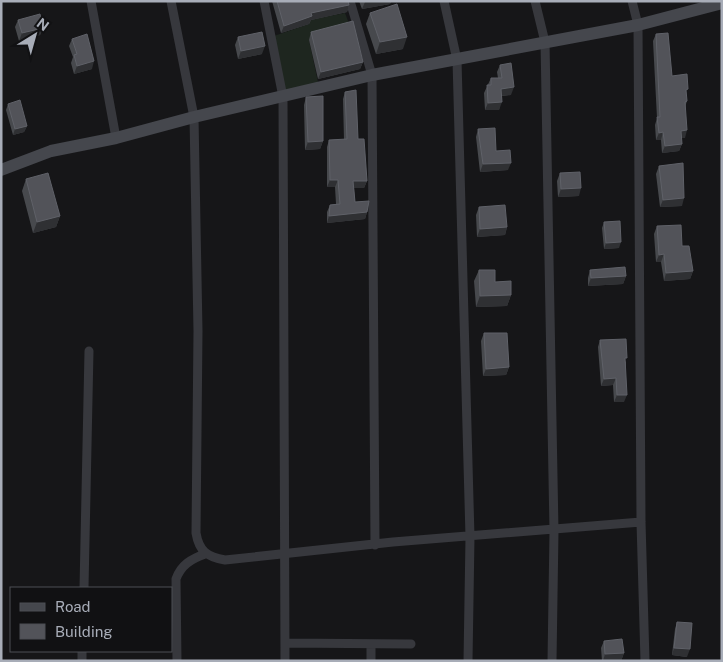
<svg xmlns="http://www.w3.org/2000/svg" width="723" height="662" font-family="'Public Sans',sans-serif">
<rect width="100%" height="100%" fill="#161618"/>
<path fill="#1e261f" d="M345,13L351,29L309,40L319,87L283,97L271,37L309,24V20Z"/>
<g fill="none" stroke-linecap="round" stroke-linejoin="round">
<path stroke="#37383d" stroke-width="9" d="M91,1L116,138
M171,1L194,117L198,331L196,533C199,551 207,557 225,560L393,542L641,522
M264,1L283,97L285,661
M350,1L372,75L375,545
M444,1L457,60L470,537L468,661
M535,1L545,42L554,531L552,661
M632,1L638,25L641,522L645,661
M84,588L89,351
M285,643L411,644
M371,644V661
M82,651V661
M177,661L176,579C181,565 191,559 205,554"/>
<path stroke="#45474d" stroke-width="12" d="M1,170L51,151L116,138L194,117L372,75L638,25L722,3"/>
</g>
<path fill="#47494d" d="M272,1H348L349,5L347,12L311,20L309,24L281,33Z
M359,1H391L390,4L362,9Z
M370,13L403,49L376,54L366,24Z
M18,20L43,28L40,35L19,41L15,27Z
M311,32L363,62L360,69L318,79L309,40Z
M656,34L672,76L686,95L687,101L685,107V138H681L682,144L679,151L662,153L661,140H656L655,125L657,118L653,41Z
M238,37L262,54L238,59L235,45Z
M72,39L92,69L74,74L71,63L73,57L69,46Z
M500,65L511,95L502,96L499,110H485L484,93L491,78H498L497,72Z
M345,92L358,139L367,181L364,188H354L355,202L367,212L365,219L327,223V212L330,205L336,204L335,187H327V147L329,140H344L343,99Z
M306,97L323,141L320,149L305,150L304,105Z
M8,104L27,126L24,132L13,135L6,110Z
M478,129L508,170L480,172L476,137Z
M659,166L682,206L660,207L656,174Z
M560,173L579,196L558,197L557,181Z
M26,179L60,216L56,227L33,233L22,191Z
M479,207L507,227L505,235L477,237L476,215Z
M604,222L619,248L604,249L602,228Z
M657,226L682,246L693,271L690,279L664,281L661,262H656L654,234Z
M479,270L511,295L507,306L476,307L474,281Z
M590,270L626,276L623,284L588,286V278Z
M484,333L509,367L506,375L483,376L481,341Z
M600,340L626,362L624,402H614L613,385L601,386L598,347Z
M677,622L687,657L672,655L675,629Z
M604,641L624,653L621,661H602L601,648Z"/>
<path fill="#2f3033" d="M367,1H391L390,4L362,9L365,2Z
M349,5L347,12L311,20L309,24L281,33L284,26L311,13Z
M43,28L40,35L19,41L22,33Z
M407,37L403,49L376,54L380,42Z
M265,46L262,54L238,59L241,51Z
M94,61L92,69L74,74L77,66Z
M363,62L360,69L318,79L321,72Z
M514,87L511,95L499,96L501,89Z
M502,102L499,110H485L488,103Z
M27,126L24,132L13,135L15,129Z
M687,130L685,138H678L681,131Z
M663,132L661,140H656L659,133Z
M323,141L320,149L305,150L308,142Z
M682,144L679,151L662,153L665,146Z
M511,163L508,170L480,172L483,164Z
M330,180H338L335,187H327Z
M353,181H367L364,188H350Z
M581,188L579,196L558,197L561,189Z
M684,198L682,206L660,207L663,200Z
M367,212L365,219L327,223L329,216Z
M60,216L56,227L33,233L37,222Z
M507,227L505,235L477,237L480,229Z
M621,242L619,248L604,249L606,243Z
M664,254L661,262H656L659,255Z
M693,271L690,279L664,281L666,273Z
M626,276L623,284L588,286L591,278Z
M511,295L507,306L476,307L480,296Z
M509,367L506,375L483,376L486,369Z
M616,378L613,385L601,386L604,379Z
M617,395H627L624,402H614Z
M674,648L690,649L687,657L672,655Z
M624,653L621,661H603L605,654Z"/>
<path fill="#525359" stroke="#5f6168" d="M277,1H348L349,5L311,13L312,16L284,26Z
M397,4L407,37L380,42L370,13Z
M40,14L43,28L22,33L18,20Z
M353,21L363,62L321,72L311,32Z
M262,32L265,46L241,51L238,37Z
M668,33L672,76L687,74L688,89L686,90L687,101L685,102L687,130L681,131L682,144L665,146L663,132L659,133L657,117H660L656,34Z
M87,34L94,61L77,66L74,55L77,54L72,39Z
M511,63L514,87L501,89L502,102L488,103L487,85H491V78H502L500,65Z
M356,90L358,139H364L367,181H353L355,202L369,201L367,212L329,216L330,205L340,204L338,180H330L329,140L347,139L345,92Z
M323,96V141L308,142L306,97Z
M20,100L27,126L15,129L8,104Z
M495,128L496,151L510,150L511,163L483,164L478,129Z
M683,163L684,198L663,200L659,166Z
M580,172L581,188L561,189L560,173Z
M48,173L60,216L37,222L26,179Z
M505,205L507,227L480,229L479,207Z
M620,221L621,242L606,243L604,222Z
M681,225L682,246H689L693,271L666,273L664,254L659,255L657,226Z
M625,267L626,276L591,278L590,270Z
M479,270H495V282L511,281V295L480,296Z
M484,333H507L509,367L486,369Z
M626,339L627,358H625L627,395H617L616,378L604,379L600,340Z
M677,622L692,623L690,649L674,648Z
M622,639L624,653L605,654L604,641Z"/>
<rect width="723" height="662" fill="none" stroke="#a8adb8" stroke-width="5"/>
<rect x="10" y="587" width="162" height="65" fill="#111113" stroke="#4d4f55"/>
<rect x="20" y="603" width="25" height="8" fill="#45474d" stroke="#4d4f55"/>
<text x="55" y="612" font-size="15" fill="#a8adb8">Road</text>
<rect x="20" y="624" width="25" height="15" fill="#525359" stroke="#4d4f55"/>
<text x="55" y="637" font-size="15" fill="#a8adb8">Building</text>
<g transform="translate(35 35) rotate(37)" stroke="#111113" stroke-width="4" paint-order="stroke">
<path d="M0-4L9 19L0 12L-9 19Z" fill="#a8adb8"/>
<text y="-8" font-size="14" font-weight="bold" text-anchor="middle" fill="#a8adb8">N</text>
</g>
</svg>
